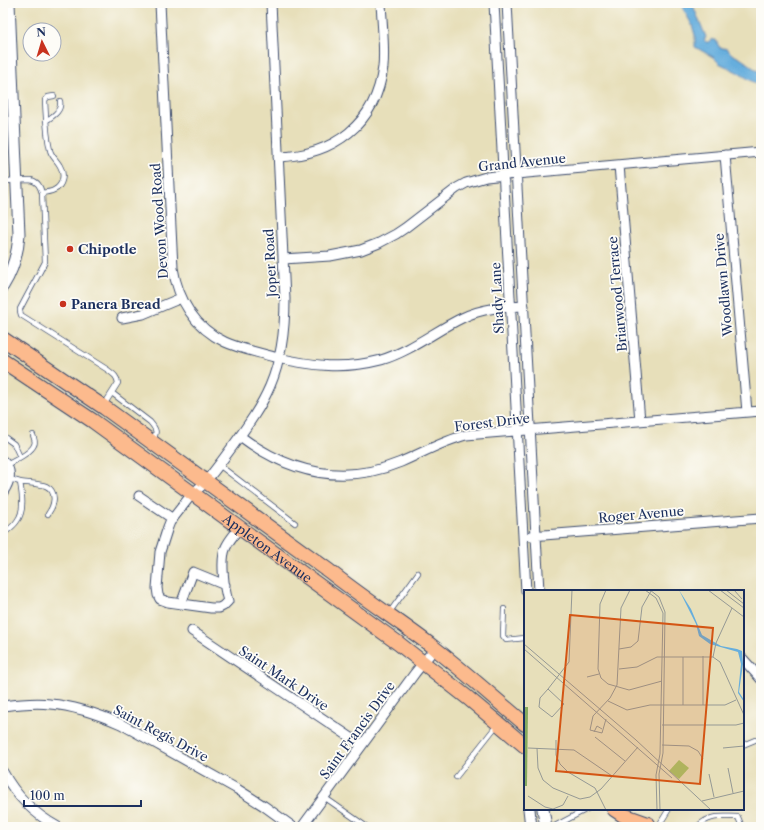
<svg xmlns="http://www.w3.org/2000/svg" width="764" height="830" font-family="'Libre Caslon Text',serif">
<rect width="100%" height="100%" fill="#fdfcf7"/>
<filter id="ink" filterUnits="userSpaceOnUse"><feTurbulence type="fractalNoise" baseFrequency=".025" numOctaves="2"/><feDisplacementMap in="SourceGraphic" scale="8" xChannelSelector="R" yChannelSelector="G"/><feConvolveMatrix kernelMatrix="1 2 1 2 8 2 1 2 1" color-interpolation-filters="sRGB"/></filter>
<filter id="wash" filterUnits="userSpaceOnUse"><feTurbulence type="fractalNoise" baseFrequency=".012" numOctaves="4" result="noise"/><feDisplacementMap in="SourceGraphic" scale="16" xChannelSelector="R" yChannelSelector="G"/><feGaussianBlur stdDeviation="0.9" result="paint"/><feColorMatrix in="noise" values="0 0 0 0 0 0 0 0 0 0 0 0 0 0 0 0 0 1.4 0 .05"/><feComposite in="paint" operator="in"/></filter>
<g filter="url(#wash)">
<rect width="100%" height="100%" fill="#e7dfba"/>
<path fill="#66aedd" stroke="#406e9e" d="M680,3H692L706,37L704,40L706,42H709L713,39V40H716L719,47L727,49L732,54L743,60L756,70L761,72V85L755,83L737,72L719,63L713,57L695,47V35L692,25Z"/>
</g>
<g filter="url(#ink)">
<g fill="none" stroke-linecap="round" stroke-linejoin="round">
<g stroke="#3a496c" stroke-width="6">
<path id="service" d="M46,121C53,116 62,111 60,101
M3,181L31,180C38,182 40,186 42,193L45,262L20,309V311L21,315L108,370C113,374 117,376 118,383L104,405
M42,193C46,192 51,192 54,190C63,186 65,174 60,166C57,160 51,156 50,150C46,134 46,116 45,100L48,97L54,96
M112,393L150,422C157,430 157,432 153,441
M3,436L14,444L20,457
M6,465C14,461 31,453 34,445C36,442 34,439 33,435
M219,465L295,523
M3,477L20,482C22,494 25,511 17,521C14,526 8,530 3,534
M20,482C26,483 42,484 46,486C58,492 54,506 48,514
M504,609L503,636L506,640L525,638
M389,613L418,573
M743,745L755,740
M456,777L497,725
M324,797L367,827
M553,827L587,809
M658,827L669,809
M697,827C710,814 721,817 738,817L742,827"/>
</g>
<g stroke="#3a496c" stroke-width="11">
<path id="minor" d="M160,3L173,268C178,300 195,328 225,342C240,349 258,352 274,357C312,366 343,370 381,360C411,351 435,331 462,318C482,308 503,307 524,306
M494,3L526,591
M507,3L539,591
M725,155L747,412
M278,157C334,155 376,124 383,67C385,48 382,23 381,3
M619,165L640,421
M283,259L330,256L361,250L379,243L396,234L405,228L457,188L466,183L486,177L516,174L761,152
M122,318L143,314L181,298
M240,436C289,473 343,486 401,462C422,453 443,441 466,435L761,411
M3,461C13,470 10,482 3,492
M139,496L173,519
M239,528C235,534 229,540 226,547C220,559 224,588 228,601L223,606L219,608H211L168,602L160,599L158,595L157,588L160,552L168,527L170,522L192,494L206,482L211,475C219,465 227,454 235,443C248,425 261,407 270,386C282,358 285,329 285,299L271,3
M531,536L761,518
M181,604L193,572L225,585
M192,631L362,745
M743,659L761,679
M3,706C18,704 34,702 50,704C75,706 98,714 121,724L237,789L264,806L293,827
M3,772C16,796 34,814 58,827
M302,827L415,673L435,648"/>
</g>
<g stroke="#3a496c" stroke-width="13">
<path id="tertiary" d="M3,286C13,270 18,253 19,234L9,3
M529,809L531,827
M543,809L546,827"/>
</g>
<g stroke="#3a496c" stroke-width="16">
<g id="primary">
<path d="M3,339L105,408L329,571C363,598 399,621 433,647C464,671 494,698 525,724"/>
<path id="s1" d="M3,361L93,421L398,643L468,698L525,746"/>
<path d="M614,809L623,815L648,824"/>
</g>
</g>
<use href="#service" stroke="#fff" stroke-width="4.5"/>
<use href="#minor" stroke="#fff" stroke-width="9"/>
<use href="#tertiary" stroke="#fff" stroke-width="11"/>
<use href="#primary" stroke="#fcba8d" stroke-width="14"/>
</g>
</g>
<g fill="#c8321e" stroke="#fdfcf7" stroke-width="1.5">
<circle cx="70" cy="249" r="4"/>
<circle cx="63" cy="304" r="4"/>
</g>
<g text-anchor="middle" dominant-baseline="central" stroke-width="3.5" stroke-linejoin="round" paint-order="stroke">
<g font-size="13" fill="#1b2f5e" stroke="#fdfcf7">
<text transform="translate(522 162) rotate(-6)">Grand Avenue</text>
<text transform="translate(159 221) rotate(-94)">Devon Wood Road</text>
<text transform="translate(270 263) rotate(-93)">Joper Road</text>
<text transform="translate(723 285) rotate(-95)">Woodlawn Drive</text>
<text transform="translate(617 294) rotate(-95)">Briarwood Terrace</text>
<text transform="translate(497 298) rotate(-93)">Shady Lane</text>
<text transform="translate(492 422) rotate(-7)">Forest Drive</text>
<text transform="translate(641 514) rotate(-5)">Roger Avenue</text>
<text stroke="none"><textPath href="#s1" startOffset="324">Appleton Avenue</textPath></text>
<text transform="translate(284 678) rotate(34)">Saint Mark Drive</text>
<text transform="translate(357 730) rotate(-54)">Saint Francis Drive</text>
<text transform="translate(161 733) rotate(28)">Saint Regis Drive</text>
</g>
<g font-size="13" font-weight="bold" fill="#1b2f5e" stroke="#fdfcf7" text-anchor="start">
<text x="78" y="249">Chipotle</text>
<text x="71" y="304">Panera Bread</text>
</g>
</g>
<g transform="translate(524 590)">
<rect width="220" height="220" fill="#e7dfba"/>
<path d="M155,170L165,178L155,189L145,181Z" fill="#a9c36a"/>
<path d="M0,117H4L3,196H0Z" fill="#86a95e"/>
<path d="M155,0L167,19L178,45L197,56L213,59L218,61L219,74L215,102L220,110V112L214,103L217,74L214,62L186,54L175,46L172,34Z" fill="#66aedd"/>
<path fill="none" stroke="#959995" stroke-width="1" d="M82,0L76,14L74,79L77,88L84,94L105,100L138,91M121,0L132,8L139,23L136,164L132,185L133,220M126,0L135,7L141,22L139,163L135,184L136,220M184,0L220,27M196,0L220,18M202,0L220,14M210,0L218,9M0,54L112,150L187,220M0,59L148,188M95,59L107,57L114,51L118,17L127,1M189,67L192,53L208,18M95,79L113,77L133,67H189L196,72L220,125M63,87L75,84M24,99L45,72L48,0M24,99L40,114L28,127L15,117L16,108ZM84,111L103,120L126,115H201L212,110M159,115V67M179,115V66M82,129L78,143L66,140L69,126L86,108L93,95L97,18L106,0M138,135H212L220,133M70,142L73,136L78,139M71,147L101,171M32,150V165L36,174L44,182L71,198L82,220M138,155L165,156L174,161L179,169M4,158L50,160L88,186M13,158L14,178L19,190L29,198L56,209L66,207L77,199L114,157M199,158L220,156M204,178L209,203M185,184L190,207M4,206L21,217L29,219L39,215L44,206M178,211L220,201"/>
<path fill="#d45514" fill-opacity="0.15" stroke="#d45514" stroke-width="2" d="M46,25L189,38L176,194L32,181Z"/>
<rect width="220" height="220" fill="none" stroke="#1b2f5e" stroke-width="2"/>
</g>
<rect width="764" height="830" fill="none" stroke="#fdfcf7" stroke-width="16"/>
<g transform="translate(42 42) rotate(355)"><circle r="19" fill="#fdfcf7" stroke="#a3aaba"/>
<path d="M0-3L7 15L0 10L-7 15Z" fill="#c8321e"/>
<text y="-6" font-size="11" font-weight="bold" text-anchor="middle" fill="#1b2f5e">N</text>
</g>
<path d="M24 800v6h117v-6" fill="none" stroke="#1b2f5e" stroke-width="2"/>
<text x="30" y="800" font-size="12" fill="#1b2f5e" stroke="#fdfcf7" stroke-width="3" paint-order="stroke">100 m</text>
</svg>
